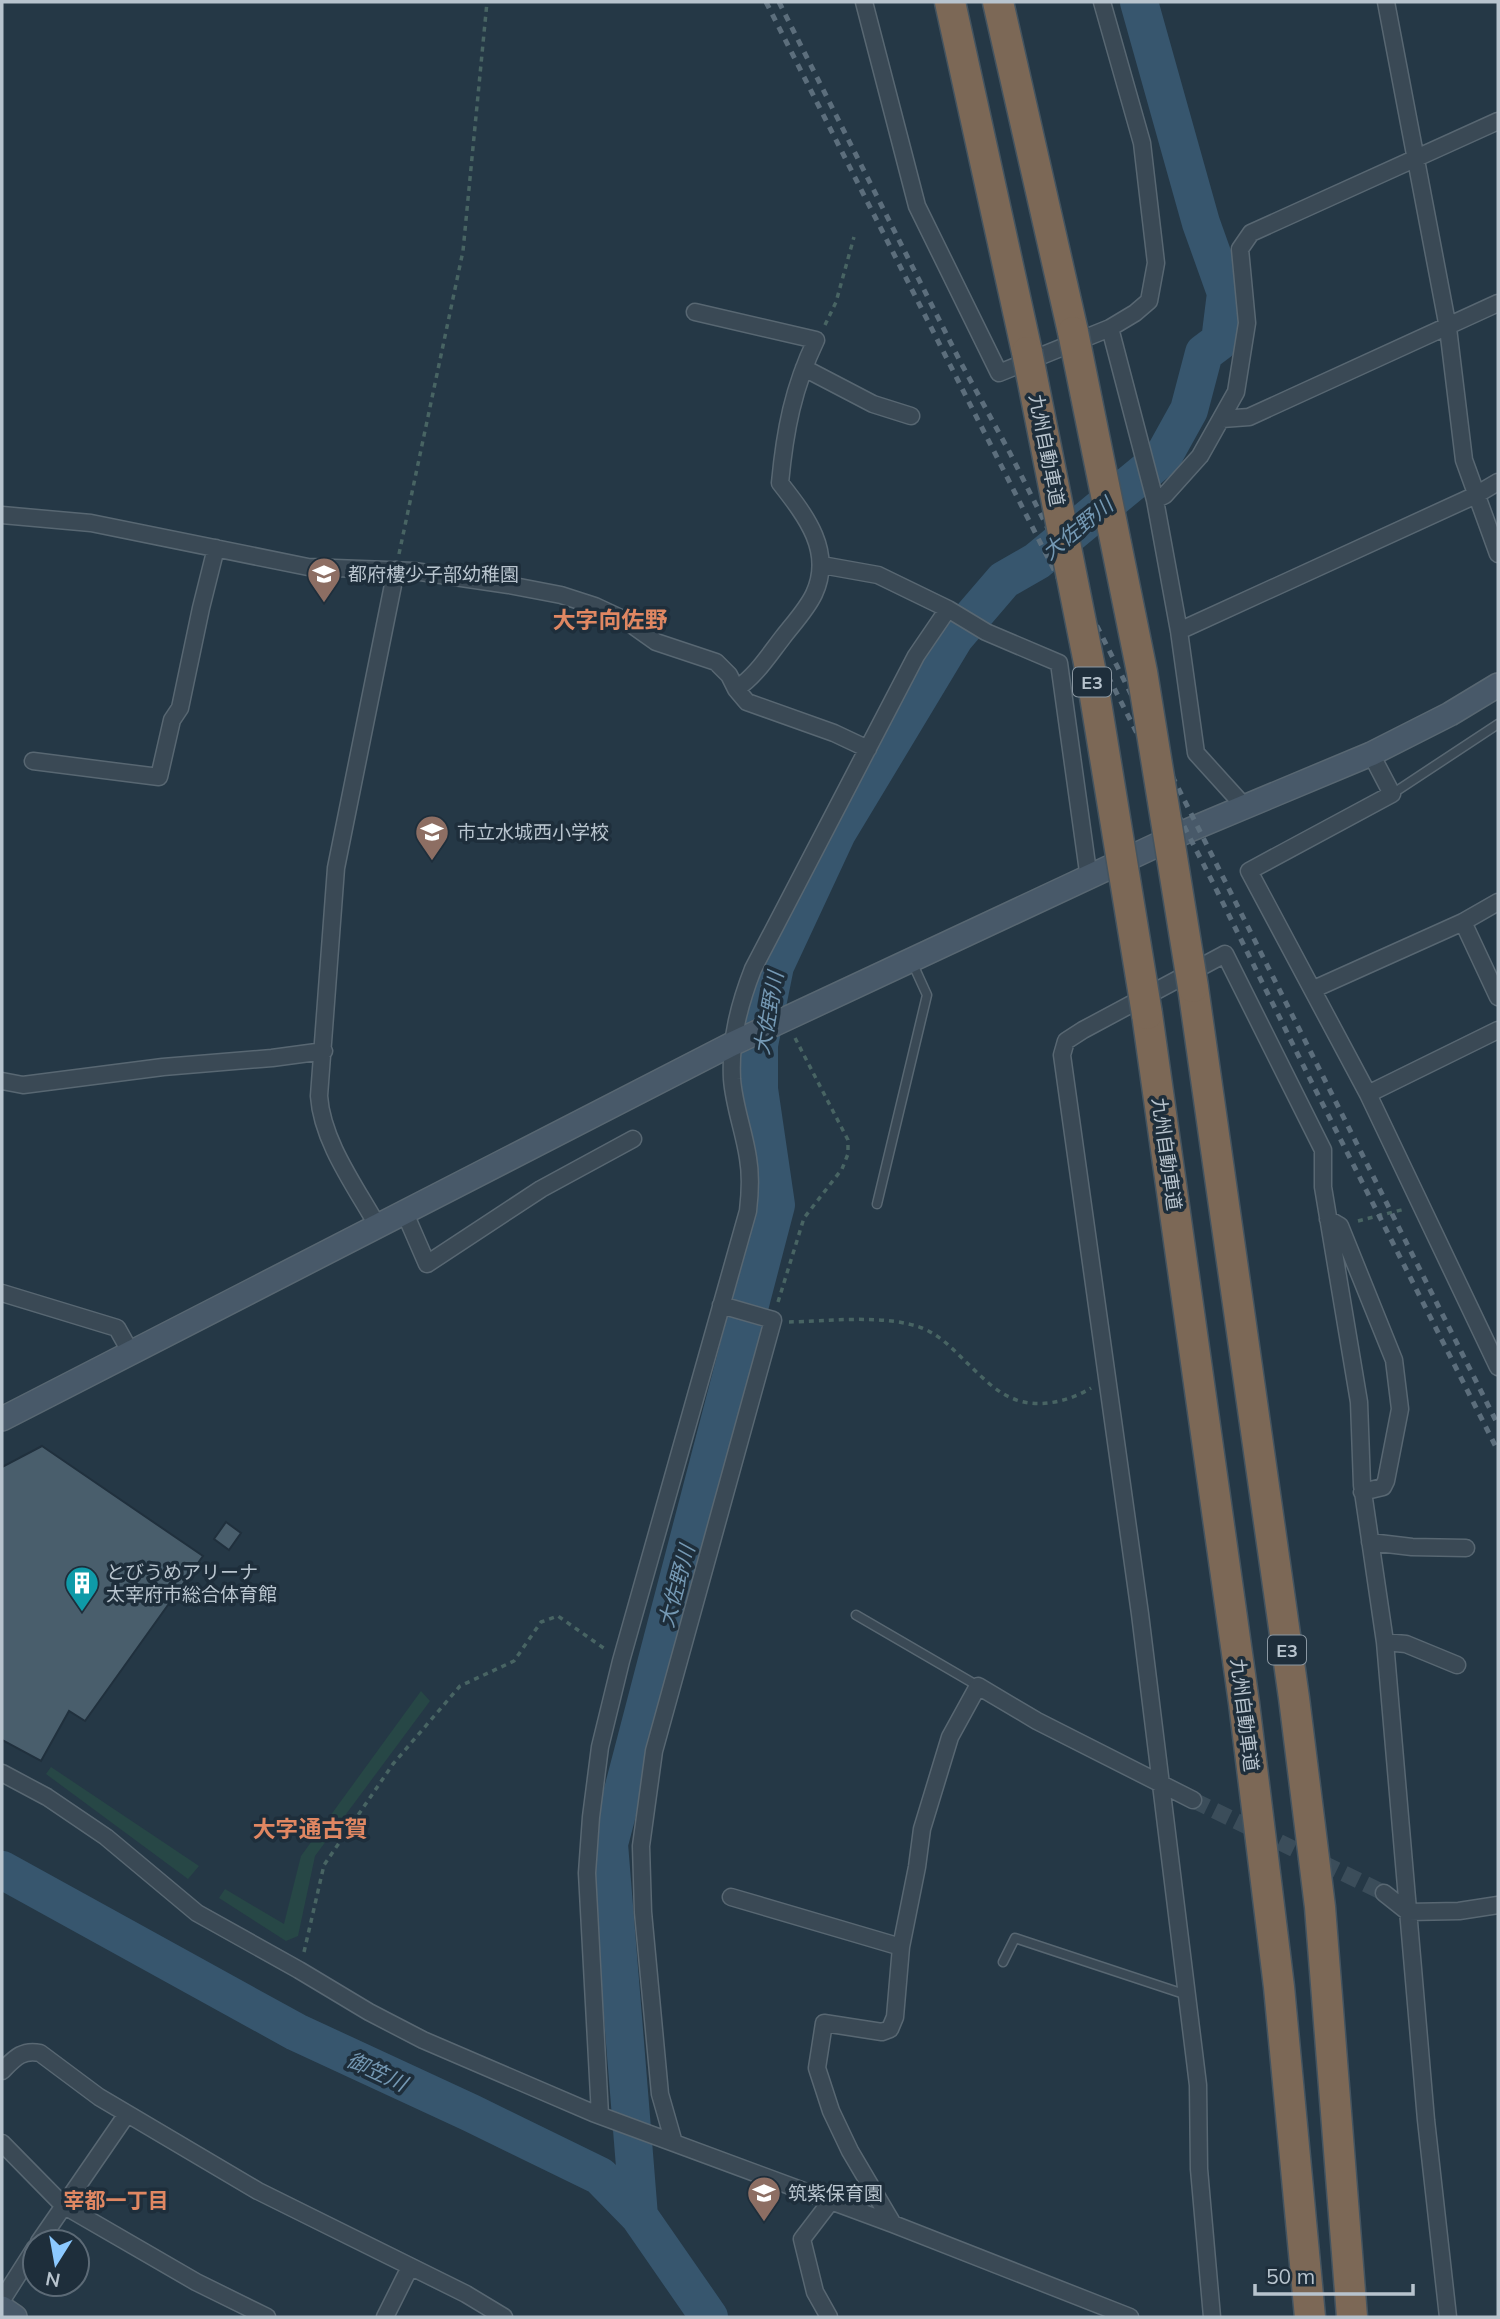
<svg xmlns="http://www.w3.org/2000/svg" width="1500" height="2319" font-family="Mulish,'Noto Sans JP',sans-serif">
<rect width="100%" height="100%" fill="#253846"/>
<path fill="#274746" d="M421,1691L430,1701L315,1856L298,1936L286,1941L219,1898L225,1889L284,1924L301,1856Z
M51,1767L199,1866L188,1879L46,1774Z"/>
<g fill="none" stroke-linecap="round" stroke-linejoin="round">
<path stroke="#37566e" stroke-width="38" d="M2,1870L296,2032L471,2113L600,2176L639,2216L709,2317
M639,2216L609,1844L776,1205L759,1089V1045L775,966L837,833L955,637L1004,580L1037,561L1163,457L1189,410L1204,353L1220,341L1226,293L1201,223L1139,2"/>
</g>
<path fill="#495e6c" stroke="#20303d" stroke-width="2" d="M42,1446L203,1556L85,1721L69,1711L41,1761L2,1740V1467Z
M226,1522L241,1533L229,1550L214,1539Z"/>
<g fill="none" stroke-linecap="round" stroke-linejoin="round">
<path stroke="#3b4d5a" stroke-width="16" stroke-dasharray="16 8" stroke-linecap="butt" d="M1193,1800L1384,1893"/>
<g stroke="#586772" stroke-width="11">
<path id="lane" d="M1392,794L1498,724
M877,1204L927,995L912,962
M856,1615L978,1686
M1003,1962L1015,1938L1187,1995"/>
</g>
<g stroke="#586772" stroke-width="19">
<path id="street" d="M864,2L917,206L999,373L1110,328L1135,313L1149,301L1156,263L1142,143L1102,2
M1386,2L1448,328L1464,460L1498,554
M695,312L816,340C793,388 785,430 780,483C805,515 834,551 814,594C807,609 793,624 783,637C769,655 755,677 736,689
M1110,328L1155,500L1179,631L1196,753L1244,806
M804,368L873,404L911,416
M1222,419L1249,417L1498,303
M1155,500L1165,495L1200,456L1236,392L1247,323L1240,249L1251,233L1498,121
M2,515L91,523L308,567L414,571L509,585L561,595L595,606L625,620L656,642L716,662L729,675L736,689L747,702L834,733L868,749
M822,565L878,575L948,609L986,632L1059,663L1089,879
M1179,631L1476,495L1498,482
M1371,754L1392,794L1249,871L1368,1094L1498,1367
M33,761L159,777L172,720L180,708L201,608L216,548
M1463,922L1498,997
M1314,989L1463,922L1498,902
M2,1081L23,1085L163,1067L272,1058L324,1051
M1368,1094L1498,1030
M404,1211L427,1264L541,1189L633,1139
M1328,1219L1340,1226L1394,1360L1400,1409L1386,1481L1383,1487L1362,1492
M377,1225C355,1186 322,1141 319,1096L336,868L396,570
M2,1293L117,1328L131,1353
M1370,1542L1412,1547L1466,1548
M1385,1642L1406,1644L1457,1665
M2,1773L47,1797L106,1837L197,1913L299,1970L369,2012L423,2040L593,2113L893,2224L1130,2317
M1384,1893L1408,1912L1459,1911L1498,1905
M731,1897L901,1947
M2,2071C14,2059 22,2049 40,2053L99,2097L258,2191L466,2294L504,2317
M600,2115L587,1873L591,1817L600,1747L621,1661L748,1211C750,1194 751,1175 748,1158C744,1131 734,1106 732,1079C730,1040 739,1005 753,969L916,656L948,609
M2,2143L63,2205L196,2282L267,2317
M674,2143L660,2094L643,1912L641,1846L654,1751L773,1320L721,1305
M893,2224L850,2151L831,2111L817,2068L824,2023L882,2032L890,2029L895,2017L901,1947L917,1867L922,1829L950,1737L978,1686L1037,1721L1193,1800
M39,2242L127,2114
M2,2300L35,2248
M385,2317L410,2267
M829,2317L815,2292L802,2239L831,2201
M1212,2317L1199,2169L1198,2085L1140,1614L1062,1055L1066,1041L1083,1030L1225,954L1323,1150V1187L1359,1402L1362,1485L1385,1642L1426,2120L1448,2317"/>
</g>
<g stroke="#586772" stroke-width="26">
<path id="secondary" d="M2,1419L732,1044L1187,831L1371,754L1450,714L1498,685
M2,2308L15,2317"/>
</g>
<g stroke="#445460" stroke-width="33">
<path id="highway" d="M950,2L1027,352
M998,2L1073,332
M1193,987L1294,1698L1320,1907L1352,2317
M1147,1014L1244,1703L1279,1987L1310,2317"/>
</g>
<path stroke="#486463" stroke-width="3.5" stroke-dasharray="5 5" stroke-linecap="butt" d="M825,325L836,302L854,237
M399,554L463,251L487,2
M1358,1221L1405,1209
M778,1302L804,1218L842,1169L848,1154V1140L794,1036
M789,1322C827,1321 886,1314 922,1328C939,1335 951,1347 964,1360C979,1374 995,1392 1014,1399C1039,1409 1070,1401 1091,1388
M304,1952L324,1865L393,1764L460,1686L514,1661L541,1622L558,1616L605,1649"/>
<use href="#lane" stroke="#3a4955" stroke-width="8"/>
<use href="#street" stroke="#3a4955" stroke-width="16"/>
<use href="#secondary" stroke="#485969" stroke-width="23"/>
<use href="#highway" stroke="#7c6856" stroke-width="30"/>
<path stroke="#5c6e7c" stroke-width="5" stroke-dasharray="7 7" stroke-linecap="butt" d="M766,2L1218,893L1309,1077L1498,1451
M779,2L961,363L1010,453L1498,1425"/>
<g stroke="#445460" stroke-width="33" stroke-linecap="butt">
<path id="highway-bridge" d="M1073,332L1142,672L1193,987
M1027,352L1092,678L1147,1014"/>
</g>
<use href="#highway-bridge" stroke="#7c6856" stroke-width="30"/>
</g>
<defs>
<g id="school-pin" transform="scale(1.75)"><path d="M0 17L-7.5 6A9.5 9.5 0 1 1 7.5 6Z" fill="#8d6e63" stroke="#1e2e3b"/><path d="M0-5L7-2L0 1L-7-2ZM-4 1L0 2.5L4 1V4Q0 6-4 4Z" fill="#fff"/></g>
<g id="building-pin" transform="scale(1.75)"><path d="M0 17L-7.5 6A9.5 9.5 0 1 1 7.5 6Z" fill="#0f9aa8" stroke="#1e2e3b"/><path d="M-4-6H4V6H1V3H-1V6H-4ZM-2.5-4.3h1.7v1.8h-1.7ZM.8-4.3h1.7v1.8H.8ZM-2.5-1h1.7V.8h-1.7ZM.8-1h1.7V.8H.8Z" fill="#fff"/></g>
</defs>
<g fill-rule="evenodd">
<use href="#school-pin" x="324" y="574"/>
<use href="#school-pin" x="432" y="832"/>
<use href="#building-pin" x="82" y="1583"/>
<use href="#school-pin" x="764" y="2193"/>
</g>
<g text-anchor="middle" dominant-baseline="central" stroke-width="7" stroke-linejoin="round" paint-order="stroke">
<g fill="#1e2e3b" stroke="#8a97a2" stroke-width="2">
<rect x="1073" y="667.5" width="38" height="29" rx="5"/>
<rect x="1268" y="1635.5" width="38" height="29" rx="5"/>
</g>
<g font-size="18" font-weight="bold" fill="#b8c4ce">
<text x="1092" y="682">E3</text>
<text x="1287" y="1650">E3</text>
</g>
<g font-size="19" fill="#b8c4ce" stroke="#1e2e3b">
<text transform="translate(1047 450) rotate(79)">九州自動車道</text>
<text transform="translate(1167 1154) rotate(82)">九州自動車道</text>
<text transform="translate(1245 1715) rotate(83)">九州自動車道</text>
</g>
<g font-size="19" fill="#b8c4ce" stroke="#1e2e3b" text-anchor="start">
<text x="348" y="574">都府樓少子部幼稚園</text>
<text x="457" y="832">市立水城西小学校</text>
<text x="106" y="1572">とびうめアリーナ<tspan x="106" dy="22">太宰府市総合体育館</tspan></text>
<text x="788" y="2193">筑紫保育園</text>
</g>
<g font-size="21" font-style="italic" fill="#7599b4" stroke="#1e2e3b">
<text transform="translate(1077 528) rotate(-39)">大佐野川</text>
<text transform="translate(768 1013) rotate(-80)">大佐野川</text>
<text transform="translate(676 1586) rotate(-75)">大佐野川</text>
<text transform="translate(377 2071) rotate(25)">御笠川</text>
</g>
<g font-size="21" font-weight="bold" fill="#e08762" stroke="#1e2e3b">
<text x="116" y="2200">宰都一丁目</text>
</g>
<g font-size="23" font-weight="bold" fill="#e08762" stroke="#1e2e3b">
<text x="610" y="619">大字向佐野</text>
<text x="310" y="1828">大字通古賀</text>
</g>
</g>
<rect width="1500" height="2319" fill="none" stroke="#b8c4ce" stroke-width="7"/>
<g transform="translate(56 2263) rotate(191)"><circle r="33" fill="#1e2e3b" stroke="#5c6a76" stroke-width="2"/>
<path d="M0-5L12 26L0 18L-12 26Z" fill="#8cc9ff"/>
<text y="-10" font-size="19" font-weight="bold" text-anchor="middle" fill="#b8c4ce">N</text>
</g>
<path d="M1255 2284v10h158v-10" fill="none" stroke="#b8c4ce" stroke-width="3.5"/>
<text x="1266" y="2284" font-size="21" fill="#b8c4ce" stroke="#1e2e3b" stroke-width="5" paint-order="stroke">50 m</text>
</svg>
